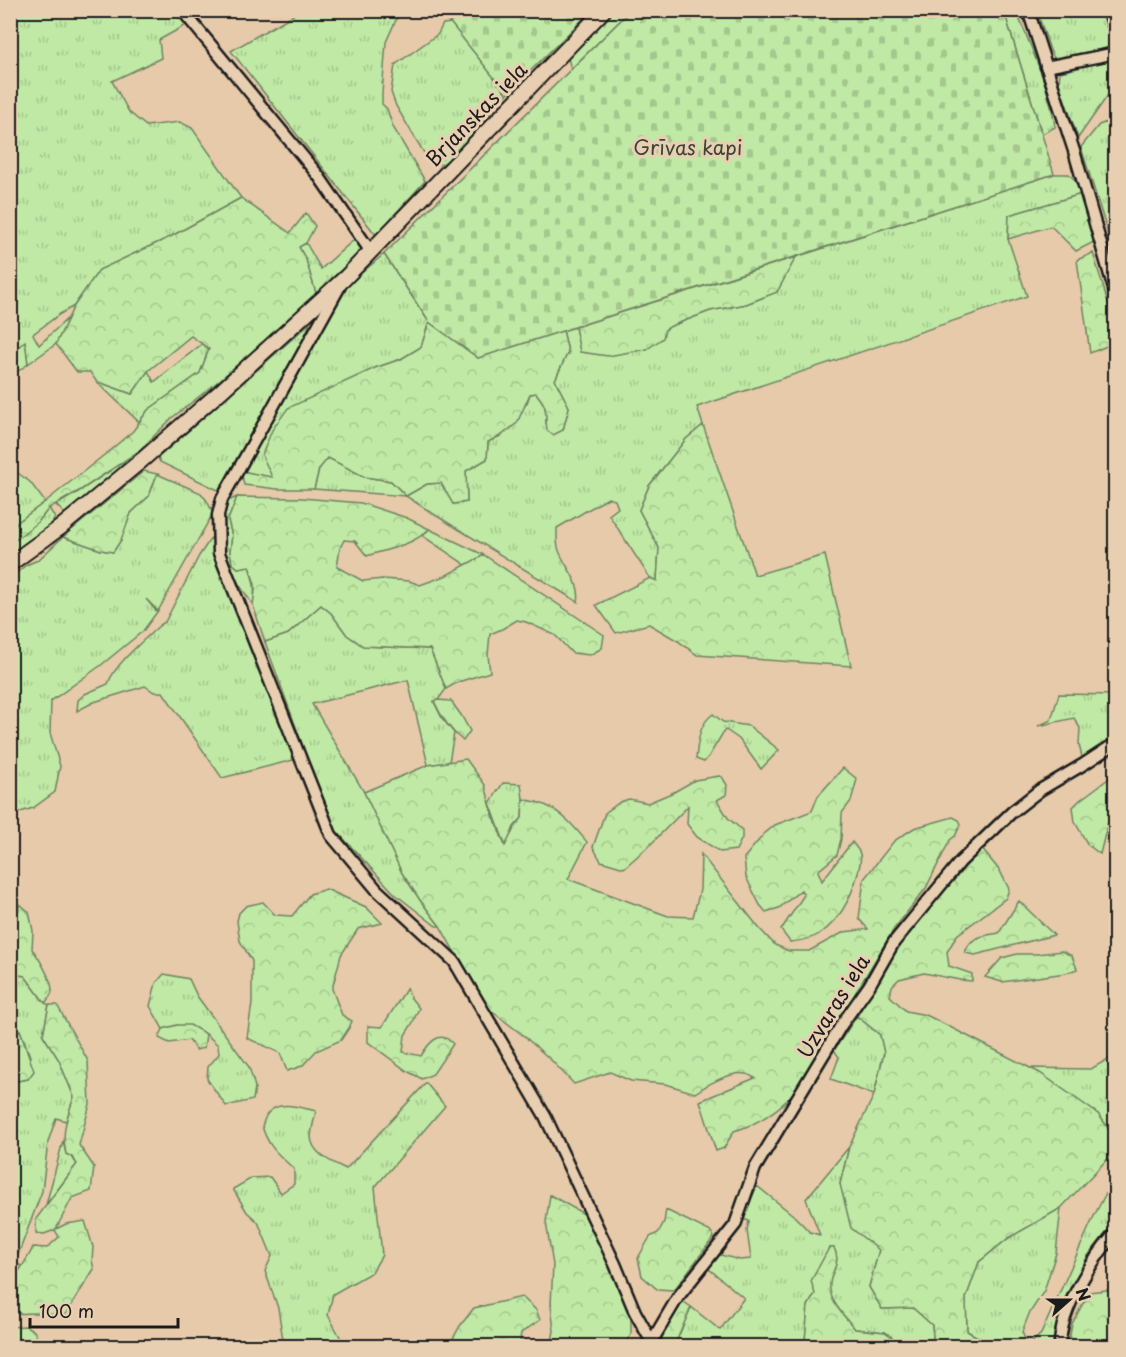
<svg xmlns="http://www.w3.org/2000/svg" width="1126" height="1357" font-family="'Playpen Sans',sans-serif">
<defs>
<pattern id="grass-tufts" width="24" height="20" patternUnits="userSpaceOnUse" patternTransform="scale(1.5)"><rect width="24" height="20" fill="#c0e9a5"/><path d="M3 7l-1-3M5 7V3M7 7l1-3M15 17l-1-3M17 17v-4M19 17l1-3" fill="none" stroke="#a4c78d"/></pattern>
<pattern id="forest-crowns" width="20" height="18" patternUnits="userSpaceOnUse" patternTransform="scale(1.5)"><rect width="20" height="18" fill="#c0e9a5"/><path d="M2 6a3 3 0 1 1 6 0M12 15a3 3 0 1 1 6 0" fill="none" stroke="#a4c78d"/></pattern>
<pattern id="cemetery-stones" width="16" height="16" patternUnits="userSpaceOnUse" patternTransform="scale(1.5)"><rect width="16" height="16" fill="#c0e9a5"/><path d="M2 7V4a2 2 0 0 1 4 0v3zM10 15v-3a2 2 0 0 1 4 0v3z" fill="#a4c78d"/></pattern>
</defs>
<rect width="100%" height="100%" fill="#e6caaa"/>
<filter id="ink" filterUnits="userSpaceOnUse"><feTurbulence type="fractalNoise" baseFrequency=".0167" numOctaves="2"/><feDisplacementMap in="SourceGraphic" scale="12" xChannelSelector="R" yChannelSelector="G"/><feConvolveMatrix kernelMatrix="1 2 1 2 8 2 1 2 1" color-interpolation-filters="sRGB"/></filter>
<g filter="url(#ink)">
<path fill="url(#grass-tufts)" stroke="#6e8260" stroke-width="1.5" d="M11,11H178L188,24L159,40L161,58L112,81L129,112L146,126L180,122L192,128L241,198L170,237L99,270L74,306L60,314L33,334L39,345L69,317L56,344L28,364L25,342L11,354Z
M300,11H400L386,42L382,94V104L387,109L393,127L425,181L376,235L231,51Z
M611,11H630L571,69L568,58Z
M1004,11H1016C1031,46 1050,89 1055,127L1042,134Z
M1037,11H1101L1110,37L1108,48L1054,58L1050,50Z
M451,23L507,94L454,155C445,163 442,167 430,163L396,106L391,92L395,65L438,34L443,24Z
M1113,60L1115,63V85L1078,138L1059,83L1060,72Z
M1107,122L1115,149V256L1081,147L1099,125Z
M1054,174H1069L1074,179L1082,194L1009,215L1008,239L1027,296L697,407L703,425L686,439L649,486L639,510L659,548L657,581L650,578L609,515L618,508L615,500L608,498L557,528C557,536 556,546 560,553C566,568 582,584 578,602L432,513L406,496L314,489L319,469L328,457L365,477L391,481L406,496L427,484L441,483L453,504L467,502L466,471L487,459L488,442L502,435L527,403L530,394L536,393C546,405 546,408 546,423L563,430L569,407L555,380L568,352L563,330L575,327L581,352L665,330L671,326L710,311L746,304L777,292L796,257Z
M357,237L363,247L361,253L331,279L317,297L306,260L299,247L306,243L321,269Z
M384,254L429,322L421,347L401,359L375,368L272,478L242,471L343,289Z
M310,323L290,370L224,482L218,490L160,462L158,458Z
M202,344L209,349L200,373L148,410L139,422L96,381L132,394L148,371L154,382Z
M134,455L133,461L65,514L56,505L75,494Z
M15,471L30,482L45,502L11,527V472Z
M157,474L201,493L207,501L213,513L158,611L146,599L157,612L143,631L100,666L51,701L50,733L60,766L55,792L33,808L11,815V578L26,565L38,560L63,537L101,550L113,552L121,540L131,513L149,496Z
M237,497L228,520L232,536L230,551L232,563L238,568L249,566C254,582 256,589 253,605C244,591 232,576 226,561C217,542 222,519 228,501Z
M49,508L55,518L49,528L11,555V543L38,522Z
M429,529L484,555L466,565L423,536Z
M213,535L216,558L297,759L222,778L163,692H154L145,686L94,702L77,711L78,700L85,694L108,684C114,665 145,639 160,625L165,622L199,556Z
M321,605L331,613L347,635L363,646L430,649L446,689L438,700L434,702L442,718L454,733L449,762L428,765L408,680L312,704L364,792L402,873L420,900L440,926H436L395,894L332,826L265,642L288,634Z
M1059,694L1115,695V738L1105,746L1082,757L1079,745L1080,728L1074,718L1038,726L1051,720Z
M713,714L723,722L749,726L779,750L761,769L739,739L726,730L724,731L709,756L704,762L696,759C698,743 698,725 713,714Z
M503,783L521,784L523,799L522,818L514,827L506,847L490,803Z
M11,971L13,974L25,976L45,1003L49,1005L43,1035L59,1060L74,1097L66,1121L56,1118L48,1142L42,1191L15,1263L22,1266L11,1286V1082L28,1079L30,1056L20,1030L11,1035Z
M164,974L189,979L197,996L249,1067L255,1087L253,1100L226,1106L207,1079L208,1067L219,1054L218,1045L206,1034L177,1025L163,1029L150,1006L156,983Z
M857,1016L880,1035L884,1052L874,1095L831,1079L839,1057L834,1050Z
M1115,1055V1137L1098,1114L1030,1068L1091,1069Z
M426,1083L445,1106L375,1187L382,1255L372,1272L333,1294L328,1315L345,1346H284L278,1308L265,1271L272,1256L258,1222L247,1212L233,1189L252,1178L270,1177L281,1193L294,1184V1169C279,1155 268,1147 262,1126C264,1122 265,1116 268,1113C279,1099 302,1108 316,1111C314,1119 312,1127 311,1136C311,1154 332,1162 346,1169Z
M63,1141L66,1154L72,1157L77,1164L46,1205Z
M849,1147L840,1184L879,1250L869,1287L882,1309L913,1308L932,1325L934,1346H892V1337L885,1332L855,1329C846,1318 835,1307 830,1294C825,1275 843,1266 834,1248H829L815,1294L808,1306L805,1341L796,1346H719L714,1342L710,1346H668L676,1342L691,1307L720,1330L744,1298L708,1268L717,1254L740,1260L751,1259L747,1230L749,1221L743,1219L757,1186L793,1215L810,1232L820,1235L806,1199Z
M1115,1176V1222L1087,1257L1053,1341V1346H993L967,1331L966,1298L979,1262L1010,1237L1061,1208L1056,1253L1044,1291L1029,1314L1022,1332L1028,1346L1041,1334L1095,1214Z"/>
<path fill="url(#forest-crowns)" stroke="#6e8260" stroke-width="1.5" d="M1082,194L1096,239L1092,243L1076,251L1051,226L1008,239L1009,215Z
M241,198L290,233L306,213L315,226L306,243L299,247L306,260L317,297L215,384L173,417L140,450L79,491L49,508L38,522L11,543V527L45,502L108,452L133,431L148,410L200,373L209,349L191,336L148,371L132,394L96,381L90,372H77L56,344L74,306L99,270L170,237Z
M1093,253L1115,326L1116,341L1114,343L1090,353L1077,260Z
M796,257L777,292L746,304L710,311L671,326L665,330L663,338L647,349L608,356L580,352L575,327Z
M429,322L478,358L563,330L568,352L555,380L569,407L563,430L553,435L547,430C544,411 550,410 536,393L530,394L517,423L502,435L488,442L487,459L466,471L467,502L453,504L441,483L427,484L406,496L391,481L365,477L328,458L319,469L314,489H277L244,485L241,471L272,477L262,455L272,430L288,408L375,368L401,359L421,347Z
M25,341L28,364L11,376V354Z
M703,425L755,575L825,555L851,666L697,655L678,641L649,624L616,633L596,605L650,578L657,581L659,548L639,510L649,486L686,439Z
M144,471L157,474L149,496L131,513L121,540L113,552L101,550L63,537Z
M237,497L302,498L361,503L407,518L429,529C414,545 388,549 367,556L355,541L344,540L340,548L337,567L363,581L383,579L409,581L420,585L445,576L484,555L604,635L602,648L590,655L572,653L555,635L526,622L517,620L502,629L490,634L488,655L490,672L458,682L446,689L430,649L363,646L347,635L331,613L321,605L288,634L265,642L253,605L255,591V584L249,566L238,568L232,563L230,551L232,536L228,520Z
M438,700L451,701L461,715L470,731L463,741C449,729 441,717 434,701Z
M466,759L485,785L493,815L505,846L515,827L522,818L523,799C531,801 540,802 547,806C563,813 576,829 587,842L568,879L668,916L693,917L700,890L701,854L759,928L775,945L789,951H809L844,932L868,929L859,919L864,879L894,841L914,828L953,817L959,820L961,824L955,836L950,840L926,888L894,929L798,1088C782,1108 759,1124 734,1131L724,1148L716,1151L700,1101L755,1078C752,1077 749,1074 746,1074C731,1071 706,1085 695,1093L665,1084L631,1081L610,1072L574,1084L551,1060L524,1036L484,1005L440,926L420,900L402,873L364,792L428,765Z
M843,768L857,779L851,801L842,813L841,839L837,855L818,871L822,881L852,842C855,846 859,850 860,854C862,860 859,867 858,873C852,895 841,919 821,933C812,939 801,941 790,942L781,930L804,895L801,890L779,908L766,912L760,905L746,877L744,858L764,834L775,825L812,811L818,796Z
M1115,774V806L1111,810L1100,854L1088,845L1075,822L1073,807L1080,800Z
M719,776L722,777L727,785L726,795L717,800L728,818L742,830V838L736,850L720,852L697,837L687,824L688,806L651,844L624,868L601,861L593,847L605,813L620,802L629,799L648,803L674,792L695,780Z
M981,848L1000,871L1009,889L1006,898L957,935L947,952L949,966L972,974V981L960,980L924,973L899,979L892,986L890,996L906,1011L926,1015L946,1025L1040,1073L1098,1114L1115,1137V1151L1061,1208L1007,1239L979,1262L966,1298L967,1331L993,1346H934L932,1325L913,1308L882,1309L869,1287L879,1250L851,1228L840,1184L849,1147L874,1095L884,1053L880,1035L857,1016L901,942Z
M326,889L366,907L382,923L358,929L341,955L332,989L342,1015L352,1021L349,1028L341,1040L316,1051L302,1066L287,1071L280,1053L247,1038L252,1003V961L240,941L237,921L239,913L246,906L263,902L275,915L292,916L310,894Z
M1019,901L1054,935L975,955L965,953C970,936 983,936 999,933Z
M20,904L29,912L33,931L32,949C38,956 52,980 52,990C53,994 48,999 45,1003L25,976L13,974L11,971V910H18Z
M1062,951L1072,956L1077,969L1066,973L1002,982L985,977L1002,958L1017,954H1037Z
M407,988L411,998L419,1008L412,1024L405,1035L403,1052L421,1056C428,1044 440,1028 453,1044L433,1074L422,1079L407,1071L368,1042V1026L382,1027Z
M49,1005H57L88,1061L90,1104L79,1145L94,1167L91,1191L72,1198L56,1229L66,1224L85,1221L93,1247L92,1261L94,1269L66,1314C54,1316 47,1313 36,1313C27,1313 19,1314 10,1313C10,1305 8,1292 12,1285C17,1271 28,1260 33,1247L47,1248L59,1237L55,1230L44,1234L36,1233V1219L77,1164L72,1157L66,1154C61,1131 67,1118 74,1097L59,1060L43,1035Z
M177,1025H190L206,1034L204,1048L196,1050L189,1040L169,1043L159,1038L163,1029Z
M20,1030L34,1071L28,1079L11,1082V1035Z
M550,1195L584,1214L622,1291L631,1313V1334L625,1346H551L554,1331L551,1305L553,1265L546,1222Z
M666,1210L711,1232L714,1237L674,1290L657,1289L642,1276L638,1258L650,1237L658,1233L664,1222Z
M829,1248H834C843,1265 828,1271 830,1289C831,1304 846,1318 855,1329L885,1332L892,1337V1346H796L805,1341L808,1306L815,1294L811,1281Z
M1115,1289V1346H1068L1072,1324L1089,1292Z
M522,1297L536,1310L540,1320L521,1333L520,1340L530,1346H449L460,1326L474,1308Z
M681,1300L691,1307L676,1342L666,1346L661,1344L664,1328Z
M26,1326L34,1331L41,1346H11V1327Z"/>
<path fill="url(#cemetery-stones)" stroke="#6e8260" stroke-width="1.5" d="M441,11H591L507,94Z
M630,11H1004L1054,174L478,358L429,322L384,254Z"/>
<g fill="none" stroke-linecap="round" stroke-linejoin="round">
<g stroke="#1c1c1c" stroke-width="15">
<path id="minor" d="M182,10L318,175L371,252
M1028,10L1074,151L1116,296
M1109,10L1116,31
M1046,67L1116,53
M340,286L222,499L218,515L219,553L331,835L377,890L454,961L545,1116L615,1264L635,1312L654,1346
M649,1346L678,1297L735,1225L755,1168L842,1024L869,986L894,942L960,862L1012,812L1040,790L1084,764L1116,743
M1060,1346C1060,1309 1092,1260 1116,1232"/>
</g>
<g stroke="#1c1c1c" stroke-width="18">
<path id="major" d="M10,564L61,527L142,460L220,392L345,278L604,10"/>
</g>
<use href="#minor" stroke="#e9cfb1" stroke-width="10"/>
<use href="#major" stroke="#e9cfb1" stroke-width="14"/>
</g>
</g>
<g text-anchor="middle" dominant-baseline="central" stroke-width="6" stroke-linejoin="round" paint-order="stroke">
<g font-size="20" fill="#1c1c1c" stroke="#e9cfb1">
<text transform="translate(476 114) rotate(-46)">Brjanskas iela</text>
<text transform="translate(833 1006) rotate(-58)">Uzvaras iela</text>
</g>
<g font-size="20" fill="#3d4537" stroke="#e9cfb1">
<text x="688" y="147">Grīvas kapi</text>
</g>
</g>
<rect width="1126" height="1357" fill="none" stroke="#e9cfb1" stroke-width="36"/>
<rect x="18" y="18" width="1090" height="1321" fill="none" stroke="#1c1c1c" stroke-width="2" filter="url(#ink)"/>
<g transform="translate(1069 1300) rotate(69)" stroke="#e9cfb1" stroke-width="4.5" paint-order="stroke">
<path d="M0-4.5L10 22L0 15L-10 22Z" fill="#1c1c1c"/>
<text y="-9" font-size="16" font-weight="bold" text-anchor="middle" fill="#1c1c1c">N</text>
</g>
<path d="M30 1318v9h148v-9" fill="none" stroke="#1c1c1c" stroke-width="3"/>
<text x="39" y="1318" font-size="18" fill="#1c1c1c" stroke="#e9cfb1" stroke-width="4.5" paint-order="stroke">100 m</text>
</svg>
